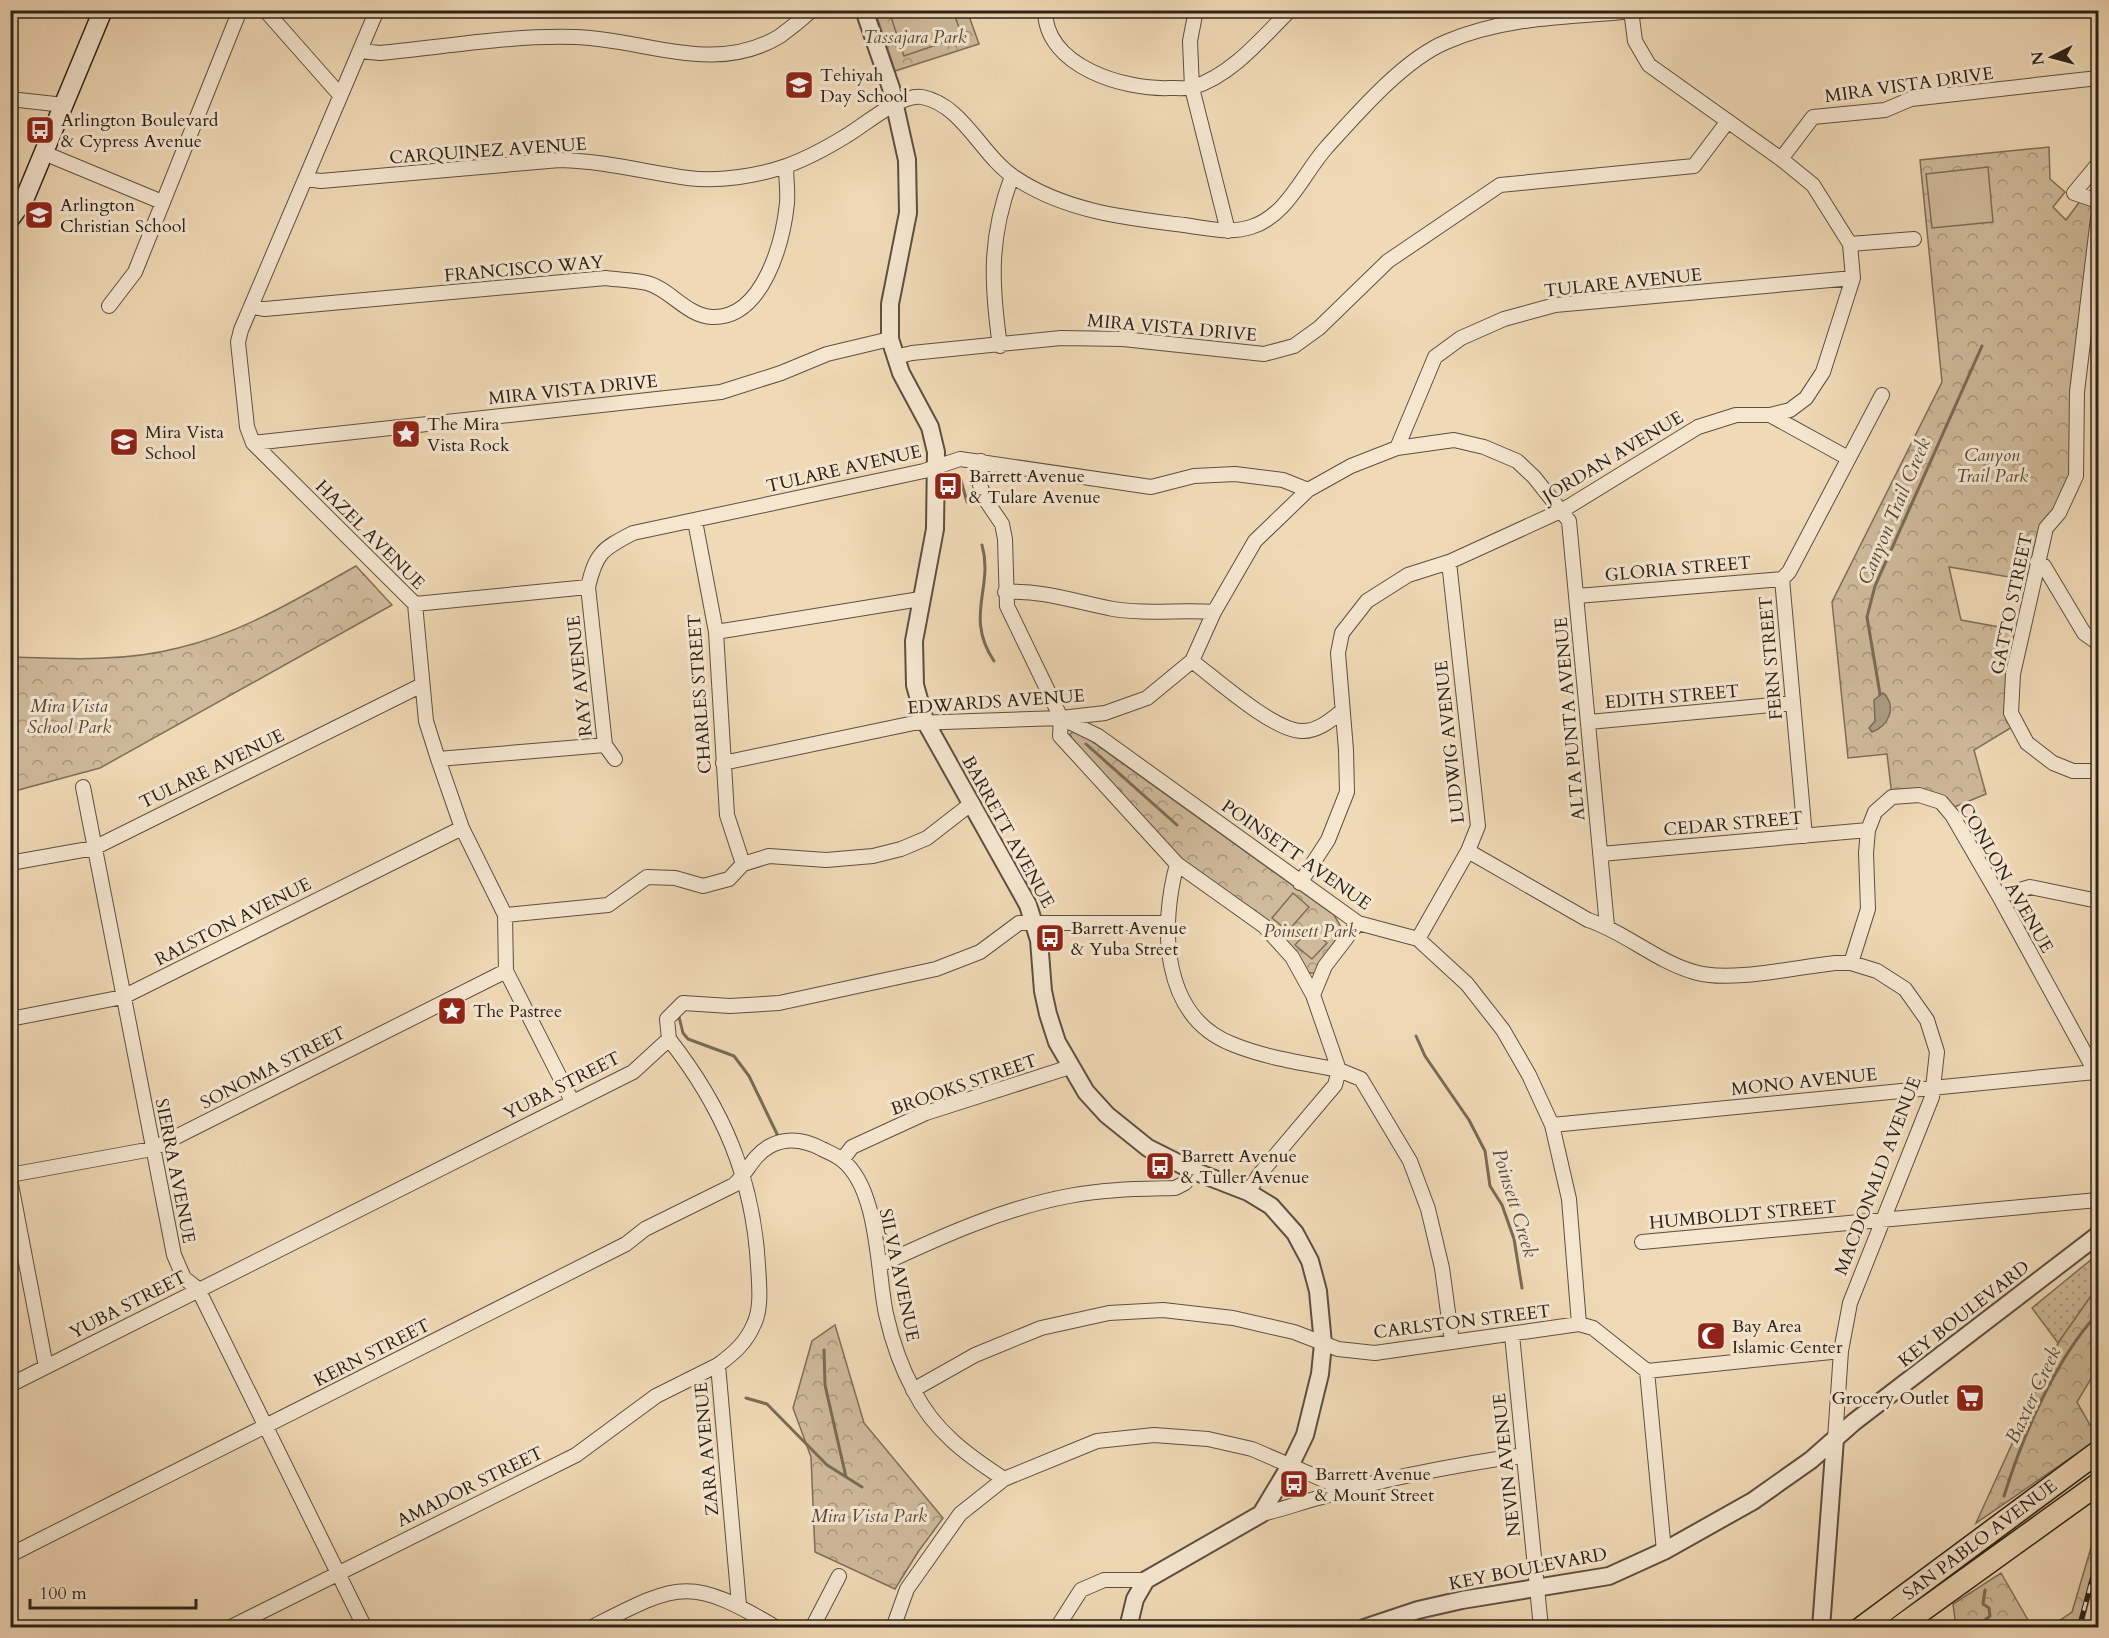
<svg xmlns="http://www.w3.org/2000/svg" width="2109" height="1638" font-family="Cardo,serif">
<defs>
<pattern id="grass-dots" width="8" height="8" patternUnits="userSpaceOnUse" patternTransform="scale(1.5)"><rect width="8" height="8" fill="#cfba9b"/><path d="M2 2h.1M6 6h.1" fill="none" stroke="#a8977d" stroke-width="1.8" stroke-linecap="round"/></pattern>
<pattern id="forest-crowns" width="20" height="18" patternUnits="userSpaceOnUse" patternTransform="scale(1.5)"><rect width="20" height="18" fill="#cfba9b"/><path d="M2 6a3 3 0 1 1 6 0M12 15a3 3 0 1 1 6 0" fill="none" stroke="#a8977d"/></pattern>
</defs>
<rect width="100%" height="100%" fill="#f0d9b6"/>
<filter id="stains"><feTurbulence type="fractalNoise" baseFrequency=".00333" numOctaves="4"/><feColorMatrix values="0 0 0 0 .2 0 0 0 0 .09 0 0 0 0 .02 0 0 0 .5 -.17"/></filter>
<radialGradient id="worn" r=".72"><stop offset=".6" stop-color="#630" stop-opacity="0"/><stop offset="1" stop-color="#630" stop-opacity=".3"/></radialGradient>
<path fill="url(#grass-dots)" stroke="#7e6e5a" stroke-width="1.5" d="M2098,1254V1286L2058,1343L2032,1308Z"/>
<path fill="url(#forest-crowns)" stroke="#7e6e5a" stroke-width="1.5" d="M875,11H973L969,16L979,44L895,71Z
M2049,147L2050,179L2065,192L2053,207L2066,220L2084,196L2098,201L2076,476L2046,528L2033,581L1949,567L1961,620L2022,631L2017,655V724L1974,750L1986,794L1947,810L1941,802L1892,796L1887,754L1848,758L1832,602L1942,382L1920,160Z
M356,566L392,605L100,768L11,792V657C66,659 124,662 178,648C242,633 299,598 356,566Z
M1076,730L1334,915L1341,927C1341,935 1321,962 1315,973H1307L1180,858L1072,739L1070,734Z
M2098,1286V1367L2077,1402L2098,1439L1976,1523L2058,1343Z
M835,1325L864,1423L943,1518L918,1552L895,1589L815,1552L811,1457L793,1408L812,1341Z
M2098,1524V1566L2082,1627H2050L2072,1612Z
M2001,1573L2032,1627H1956L1953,1604Z"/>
<path fill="#cfba9b" stroke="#7e6e5a" stroke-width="1.5" d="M889,11H953L962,36L904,56Z
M1988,167L1993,222L1932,228L1926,174Z
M1293,893L1309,907L1288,931L1272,918Z
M1310,928L1327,943L1312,959L1295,945Z"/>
<path fill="#ad9b80" stroke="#796b56" stroke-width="1.5" d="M1883,693C1898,707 1888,726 1872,732L1869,728L1875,721L1874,700Z"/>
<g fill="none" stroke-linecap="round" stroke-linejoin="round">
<path stroke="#796b56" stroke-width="3" d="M960,477L967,502
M982,545C994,588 964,616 994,661
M1880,694L1867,617L1875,586L1982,346
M1086,744L1177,825
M679,1017L683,1033L688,1039L734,1056L749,1076L777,1134
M1416,1036L1425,1056L1469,1120L1485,1151L1490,1186L1502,1205L1514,1239L1522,1288
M824,1350L825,1385L846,1477
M746,1398L767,1404L827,1465L862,1487
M2004,1496C2023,1435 2055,1360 2098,1313
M1975,1628L1990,1616L1989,1608L1983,1604L1985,1590"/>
<g stroke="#5d5040" stroke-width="16">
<path id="minor" d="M265,10L340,95
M377,10L241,330L238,342L247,427L253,443L415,604L426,721L438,759L462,828L505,915L506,971L572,1101
M1045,10C1045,67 1125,90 1170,88C1177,88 1186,89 1193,87C1231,76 1263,37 1290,10
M1196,10L1190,41L1192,88L1228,231
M360,51L380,53C444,47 511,35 575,37C645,39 715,76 780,36C791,28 802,19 812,10
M10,99L64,105
M44,153L162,202
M1781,159L1813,117L1885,110L1911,99L2098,78
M2098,164L2074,193L2098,201
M306,179L321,181L560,160C605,161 645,172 688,178C718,182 757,176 786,166C806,159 828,147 846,136C865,125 901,93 922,97C963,105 981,155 1014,177C1064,211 1125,218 1184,225C1206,228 1229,234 1251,227C1287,216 1303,174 1326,148C1357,114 1403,60 1446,42C1508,15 1579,17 1646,10
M2098,218L2077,392L2076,476L2059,513L2046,528L2013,674L2011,713L2027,743L2053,763L2073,771H2098
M1850,244L1914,239
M109,306L135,272L240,10
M253,307L265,309L606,278C619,280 634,280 647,283C670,289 687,316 712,317C763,319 783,242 787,203C788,191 786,178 786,166
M1000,346C991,283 989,237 1012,176
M895,357L912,353L1061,338L1123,339L1264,354L1294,346L1319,328L1388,261L1500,185L1694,166L1728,121
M1770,415L1848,458
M253,443L721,392L781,373L827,354L890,339
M1397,448L1435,357L1461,338L1504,319L1555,305L1853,278
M981,461L980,485L985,499L1002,524L1005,539L1007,606L1061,718L1098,736L1358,923L1418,939L1467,984L1503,1030L1529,1075L1552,1125L1569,1199L1579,1324
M695,521L716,632L727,815L743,864
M2037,562L2044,566L2084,633L2098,643
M588,587L605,745L615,759
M1005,592C1044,590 1076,602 1113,609C1147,615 1181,609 1214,612
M1577,596L1782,579
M415,604L588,587C596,553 602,549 633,533L924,471L960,459L1151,487L1194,476L1235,474L1283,480L1308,490
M716,632L920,599
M1192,661C1217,680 1273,730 1301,731C1317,732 1331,720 1342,711
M1061,718L1060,736L1177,864L1264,926L1292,957L1313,995L1339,1070L1361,1079L1410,1161L1428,1209L1442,1268L1452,1342
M1589,722L1793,703
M438,759L605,745
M723,763L914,723L1061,718L1105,713L1147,698L1192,661L1214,612L1255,541L1308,490L1351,466L1397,448L1454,440L1484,447L1517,461L1534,477L1569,521L1607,926
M83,787L174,1255L184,1278L198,1289L365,1628
M1805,836L1782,579L1789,572L1882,395
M1468,851L1588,920C1625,932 1656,961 1694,972C1729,983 1797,967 1835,963H1851L1877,971L1905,989L1927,1020L1937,1052L1932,1097L1850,1303L1841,1351L1835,1439
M1601,854L1868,830
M10,863L94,848L422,685
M1177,864C1160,926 1161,1016 1232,1044C1266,1058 1303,1063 1339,1070L1335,1085L1259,1175L1248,1192
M1300,883L1328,840L1347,792L1346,750L1338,653L1342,633L1367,601L1408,575L1449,562L1563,510L1698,427L1736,415H1770L1790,410L1806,398L1823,372L1853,278L1850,244L1813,185L1781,159L1649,65L1635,41L1631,10
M1999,896L2030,887L2098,901
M505,915L608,905L647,877L675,878L703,886L729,879L743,864L769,856L826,860L873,856L901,849L927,838L972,803
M1418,939L1468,851L1478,826L1449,562
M1851,963L1868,909L1866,853L1868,830L1875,812L1892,797L1919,795L1941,802L1952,815L1999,896L2098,1077
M1313,995L1325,966L1358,923
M10,1019L123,997L462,828
M669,1039C723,1108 753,1178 758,1265C759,1284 762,1307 754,1324C746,1343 734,1353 718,1365L739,1605
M1552,1125L2095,1072
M842,1160L852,1147L926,1113L1070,1067
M10,1175L152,1149L506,971
M10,1179L46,1367
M1642,1242L2098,1200
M880,1265C940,1237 1004,1208 1069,1196C1104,1189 1140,1189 1175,1188L1185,1183L1194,1171
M1512,1335L1541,1628
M1647,1371L1664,1551
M10,1385L633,1072L669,1039L667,1019L683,1003L730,1006L779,1003L936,969L980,952L1019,923H1168
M913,1390L975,1355L1041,1328L1109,1313L1163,1310L1233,1318L1294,1332L1338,1349L1375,1353L1579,1324L1593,1328L1647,1371L1841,1351
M1261,1514C1281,1510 1299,1503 1318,1498C1385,1478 1455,1465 1524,1455
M10,1555L626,1244L645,1229L734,1185C748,1172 752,1156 770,1146C787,1137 805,1140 822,1149C828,1152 836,1155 842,1160C879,1189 877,1271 886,1314C892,1341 901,1367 914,1391C934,1431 967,1455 1004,1479
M1058,1626L1079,1628
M229,1628L576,1455L656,1396L718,1365
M590,1628C679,1583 688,1575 777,1628
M812,1628L839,1576
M893,1628L907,1589L960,1514L1004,1479L1097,1441L1154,1435L1208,1439L1252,1449L1347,1490
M1054,1628L1058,1626L1081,1590L1104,1580H1146"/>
</g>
<g stroke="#5d5040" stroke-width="20">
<path id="tertiary" d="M864,10L891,88L907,160L908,213L890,304V339L901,373L930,427L936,452L935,529L914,641L915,685L925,721L1028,905L1039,940L1043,991L1048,1014L1057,1042L1086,1092L1107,1115L1148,1148L1194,1171L1248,1192L1271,1206L1295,1233L1310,1261L1318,1291L1323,1344L1320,1374L1305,1435L1291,1464L1261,1514L1146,1580L1135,1599L1128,1628
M1364,1628L1418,1610L1462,1600L1609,1576L1664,1551L1753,1501L1811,1460L1854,1422L2098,1235
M1821,1628L1835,1439"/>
</g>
<g stroke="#2c2218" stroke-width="21">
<path id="secondary" d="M10,219L24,200L103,10"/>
</g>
<g stroke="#2c2218" stroke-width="24">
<path id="primary" d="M1861,1628L2098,1452
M1898,1628L2098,1484"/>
</g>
<use href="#minor" stroke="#f5e6d0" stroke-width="14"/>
<use href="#tertiary" stroke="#f5e6d0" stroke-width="16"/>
<use href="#secondary" stroke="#f5e6d0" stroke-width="18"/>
<use href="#primary" stroke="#f0d9b6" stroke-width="21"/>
<g stroke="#2c2218" stroke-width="5">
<path id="rail" d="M2079,1628L2098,1557"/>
</g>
<use href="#rail" stroke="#f5e6d0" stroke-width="3" stroke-dasharray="9" stroke-linecap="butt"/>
</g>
<defs>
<g id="school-square" transform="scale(1.5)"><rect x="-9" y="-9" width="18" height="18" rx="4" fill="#8f2418" stroke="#f5e6d0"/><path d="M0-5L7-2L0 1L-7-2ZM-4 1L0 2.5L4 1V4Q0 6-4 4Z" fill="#fff"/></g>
<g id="bus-square" transform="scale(1.5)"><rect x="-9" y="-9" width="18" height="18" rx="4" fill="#8f2418" stroke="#f5e6d0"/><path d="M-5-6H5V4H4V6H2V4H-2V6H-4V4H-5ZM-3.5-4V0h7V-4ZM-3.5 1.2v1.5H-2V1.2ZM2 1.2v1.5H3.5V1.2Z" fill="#fff"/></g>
<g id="sight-square" transform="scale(1.5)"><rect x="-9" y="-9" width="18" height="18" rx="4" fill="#8f2418" stroke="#f5e6d0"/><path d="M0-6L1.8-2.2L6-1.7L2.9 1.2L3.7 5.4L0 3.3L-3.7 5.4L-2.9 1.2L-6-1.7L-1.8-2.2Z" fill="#fff"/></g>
<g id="mosque-square" transform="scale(1.5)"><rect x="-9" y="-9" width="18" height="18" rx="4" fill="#8f2418" stroke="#f5e6d0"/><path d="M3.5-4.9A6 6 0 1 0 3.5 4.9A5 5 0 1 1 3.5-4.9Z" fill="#fff"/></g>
<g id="supermarket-square" transform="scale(1.5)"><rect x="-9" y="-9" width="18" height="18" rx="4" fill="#8f2418" stroke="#f5e6d0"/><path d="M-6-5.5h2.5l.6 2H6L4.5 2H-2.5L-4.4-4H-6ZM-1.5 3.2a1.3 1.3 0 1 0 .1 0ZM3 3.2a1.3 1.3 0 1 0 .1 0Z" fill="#fff"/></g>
</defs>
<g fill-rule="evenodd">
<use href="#school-square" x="799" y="85"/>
<use href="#bus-square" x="40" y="130"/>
<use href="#school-square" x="39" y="215"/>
<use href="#sight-square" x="406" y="434"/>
<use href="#school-square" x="124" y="442"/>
<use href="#bus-square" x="948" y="486"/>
<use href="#bus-square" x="1050" y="938"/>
<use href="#sight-square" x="452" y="1011"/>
<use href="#bus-square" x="1160" y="1166"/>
<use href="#mosque-square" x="1711" y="1336"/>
<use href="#supermarket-square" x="1970" y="1398"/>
<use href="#bus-square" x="1294" y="1484"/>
</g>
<g text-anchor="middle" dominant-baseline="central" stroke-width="6" stroke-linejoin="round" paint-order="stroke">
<g font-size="18" font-style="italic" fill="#554839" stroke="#f5e6d0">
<text x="915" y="37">Tassajara Park</text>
<text x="1992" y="455">Canyon<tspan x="1992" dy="21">Trail Park</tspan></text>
<text x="69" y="706">Mira Vista<tspan x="69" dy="21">School Park</tspan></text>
<text x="1310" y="931">Poinsett Park</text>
<text x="869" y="1516">Mira Vista Park</text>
</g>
<g font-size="18" fill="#2c2218" stroke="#f5e6d0" text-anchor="start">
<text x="820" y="75">Tehiyah<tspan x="820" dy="21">Day School</tspan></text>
<text x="61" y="120">Arlington Boulevard<tspan x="61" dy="21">&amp; Cypress Avenue</tspan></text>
<text x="60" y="205">Arlington<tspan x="60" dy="21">Christian School</tspan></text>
<text x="427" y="424">The Mira<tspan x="427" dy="21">Vista Rock</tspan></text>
<text x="145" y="432">Mira Vista<tspan x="145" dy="21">School</tspan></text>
<text x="969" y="476">Barrett Avenue<tspan x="969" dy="21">&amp; Tulare Avenue</tspan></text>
<text x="1071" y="928">Barrett Avenue<tspan x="1071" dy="21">&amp; Yuba Street</tspan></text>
<text x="473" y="1011">The Pastree</text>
<text x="1181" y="1156">Barrett Avenue<tspan x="1181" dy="21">&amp; Tuller Avenue</tspan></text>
<text x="1732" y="1326">Bay Area<tspan x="1732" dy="21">Islamic Center</tspan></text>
<text x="1949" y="1398" text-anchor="end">Grocery Outlet</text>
<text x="1315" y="1474">Barrett Avenue<tspan x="1315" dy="21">&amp; Mount Street</tspan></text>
</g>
<g font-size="18" fill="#2c2218" stroke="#f5e6d0">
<text transform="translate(1909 85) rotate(-8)">MIRA VISTA DRIVE</text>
<text transform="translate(488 151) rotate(-4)">CARQUINEZ AVENUE</text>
<text transform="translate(524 269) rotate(-5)">FRANCISCO WAY</text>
<text transform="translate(1623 283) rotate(-6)">TULARE AVENUE</text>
<text transform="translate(1172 328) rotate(5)">MIRA VISTA DRIVE</text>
<text transform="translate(573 390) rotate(-6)">MIRA VISTA DRIVE</text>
<text transform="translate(1613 457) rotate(-31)">JORDAN AVENUE</text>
<text transform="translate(844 469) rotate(-13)">TULARE AVENUE</text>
<text transform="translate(370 535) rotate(45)">HAZEL AVENUE</text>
<text transform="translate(1678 569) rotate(-5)">GLORIA STREET</text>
<text transform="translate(2012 604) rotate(-78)">GATTO STREET</text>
<text transform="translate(1771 658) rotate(-95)">FERN STREET</text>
<text transform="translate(580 676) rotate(-96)">RAY AVENUE</text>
<text transform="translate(700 694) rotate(-94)">CHARLES STREET</text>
<text transform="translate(1672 697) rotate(-5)">EDITH STREET</text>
<text transform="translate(996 702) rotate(-4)">EDWARDS AVENUE</text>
<text transform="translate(1570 719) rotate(-95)">ALTA PUNTA AVENUE</text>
<text transform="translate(1450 742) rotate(-96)">LUDWIG AVENUE</text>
<text transform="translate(212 769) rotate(-26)">TULARE AVENUE</text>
<text transform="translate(1733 824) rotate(-5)">CEDAR STREET</text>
<text transform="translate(1008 832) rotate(61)">BARRETT AVENUE</text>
<text transform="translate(1296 855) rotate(35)">POINSETT AVENUE</text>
<text transform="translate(2006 878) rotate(60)">CONLON AVENUE</text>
<text transform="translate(233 922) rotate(-27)">RALSTON AVENUE</text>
<text transform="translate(273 1068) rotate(-27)">SONOMA STREET</text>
<text transform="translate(1804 1082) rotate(-6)">MONO AVENUE</text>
<text transform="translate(964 1085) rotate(-19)">BROOKS STREET</text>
<text transform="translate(562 1086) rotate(-27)">YUBA STREET</text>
<text transform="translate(175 1171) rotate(79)">SIERRA AVENUE</text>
<text transform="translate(1878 1176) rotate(-69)">MACDONALD AVENUE</text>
<text transform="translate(1743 1215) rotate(-5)">HUMBOLDT STREET</text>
<text transform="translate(899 1275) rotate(78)">SILVA AVENUE</text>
<text transform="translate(128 1305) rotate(-27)">YUBA STREET</text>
<text transform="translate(1964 1314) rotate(-38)">KEY BOULEVARD</text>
<text transform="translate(1462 1322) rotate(-7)">CARLSTON STREET</text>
<text transform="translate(372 1353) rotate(-27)">KERN STREET</text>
<text transform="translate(707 1449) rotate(-95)">ZARA AVENUE</text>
<text transform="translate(1507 1465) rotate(-96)">NEVIN AVENUE</text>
<text transform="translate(470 1487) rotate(-26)">AMADOR STREET</text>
<text transform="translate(1980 1540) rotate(-37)">SAN PABLO AVENUE</text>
<text transform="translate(1528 1569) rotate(-11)">KEY BOULEVARD</text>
</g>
<g font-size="20" font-style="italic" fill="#594c3c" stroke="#f5e6d0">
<text transform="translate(1894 511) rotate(-67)">Canyon Trail Creek</text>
<text transform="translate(1515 1203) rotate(73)">Poinsett Creek</text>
<text transform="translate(2033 1395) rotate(-65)">Baxter Creek</text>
</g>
</g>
<rect width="2109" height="1638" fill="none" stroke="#f0d9b6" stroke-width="36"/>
<rect x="12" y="12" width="2085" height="1614" fill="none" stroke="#2c2218" stroke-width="3"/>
<rect x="18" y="18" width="2073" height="1602" fill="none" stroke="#2c2218" stroke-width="1.5"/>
<g transform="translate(2052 57) rotate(264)" stroke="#f5e6d0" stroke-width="4.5" paint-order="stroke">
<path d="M0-4.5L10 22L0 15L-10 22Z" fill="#2c2218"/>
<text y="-9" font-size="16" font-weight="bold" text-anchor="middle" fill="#2c2218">N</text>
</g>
<path d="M30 1599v9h166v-9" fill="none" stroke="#2c2218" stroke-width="3"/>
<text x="39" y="1599" font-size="18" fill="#2c2218" stroke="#f5e6d0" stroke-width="4.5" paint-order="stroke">100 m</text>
<rect width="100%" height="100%" filter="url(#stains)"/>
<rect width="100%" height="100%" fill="url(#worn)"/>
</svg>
